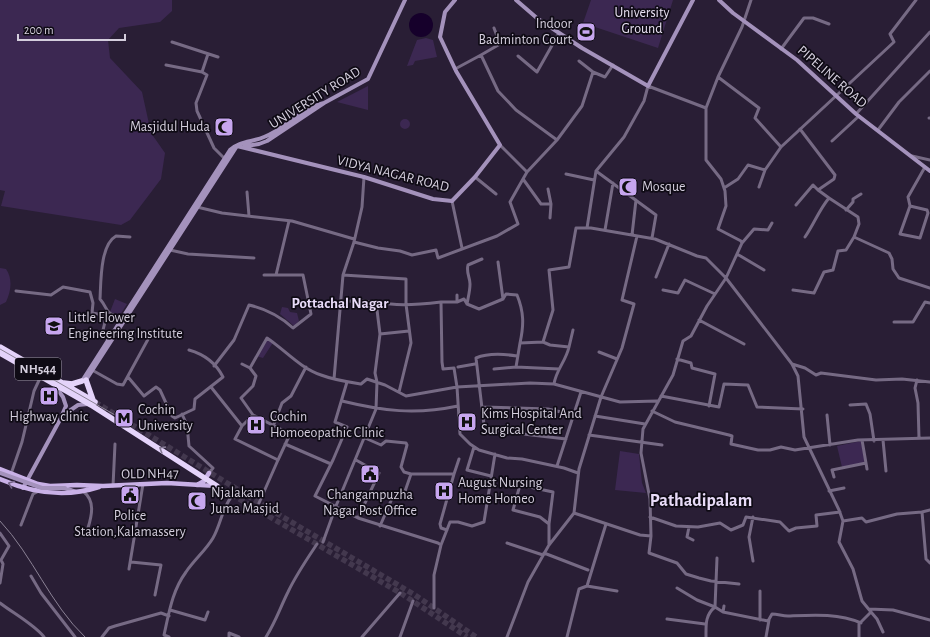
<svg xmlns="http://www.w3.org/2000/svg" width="930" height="637" font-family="'Alegreya Sans',sans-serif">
<rect width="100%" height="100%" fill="#291e35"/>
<path fill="#3c2852" d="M0,0H172V11L160,22L119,28L108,40L110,58L142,92L151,133L165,153L161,179L130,220L121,225L1,206L5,191L0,190Z
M591,0H673L658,48L583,23Z
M581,27L592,30L590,37L579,34Z
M426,38L433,40L437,57L415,61L413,65L407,66L417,40Z
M368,86V110L337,102Z
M400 124a5 5 0 1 1 10 0a5 5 0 1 1-10 0Z
M0,268L6,269C13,279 11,291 6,302L0,305Z
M115,299L127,304L120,315L110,312Z
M282,307L288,308L290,312L297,313L299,321L294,326L280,314Z
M268,337L274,341L263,358L256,356Z
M861,441L865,463L842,467L837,446Z
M620,451L639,454L642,483L646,493L615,490Z"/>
<path fill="#16002b" d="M409 25a12 12 0 1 1 24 0a12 12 0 1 1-24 0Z"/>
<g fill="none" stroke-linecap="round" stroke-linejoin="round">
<path stroke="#43384e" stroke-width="5.5" stroke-dasharray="5.5 3" stroke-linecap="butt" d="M95,402L271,510L415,595L476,637
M217,486L402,594L467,637"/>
<path stroke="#766a84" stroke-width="3" d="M172,42L218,57
M781,49L804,18H813L829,24
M481,55L500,44L494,28
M518,56L537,72L559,33
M579,61L593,72
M166,65L202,72L207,75L196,103L197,111L214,148L224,158
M455,69L481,55L498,91L516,110L557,140L582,106L593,72L605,77L613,65
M202,72L208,54
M718,77L759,108L755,118L781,147
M856,114L930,32
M929,118H930
M800,129L835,175L834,179L818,190L829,198C819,210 814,224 805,237
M878,130L899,102L930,71
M832,141L859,116
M500,145L527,172L557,140
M912,156L930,160
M596,171L656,215L652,238
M527,172L523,179L541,204H551
M566,174L594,180
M475,177L496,194
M759,187L765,170L781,147L894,42L890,34L916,0
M724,188L738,179L748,165L765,170
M548,189L551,204L550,218
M247,192L249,216
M829,198L858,217L859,224L854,237L889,253L892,259L893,269L899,278L930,288
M452,201L462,248
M796,205L813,185L818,190
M910,206L927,210L928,213L920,238L900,234L910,206L908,197L925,167
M197,207L222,213L292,221L354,239
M846,210L853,202V199L861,194
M587,228L596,171L624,137L644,101L648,86L706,108
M605,230L613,183
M632,235L636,200
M354,242L378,248L400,251L412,255L436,250L438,258L497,236L518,224L510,202L523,179
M742,243L754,229L768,230L772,223
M170,250L188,254L254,258
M737,254L764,270
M498,262L503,299
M276,275L289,221
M343,275L406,279V304L411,343L399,392
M656,277L669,244
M663,290L678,293L685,280L715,294
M793,290L814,293L824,272L833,270L838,251L846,250L854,237
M16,291L51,295L63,287L90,292L93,303L92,313L104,315L106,318L102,334L108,339
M441,302H457L464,299L467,304L479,309L503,299L506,294L517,295C524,312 524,325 520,343
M457,302V295
M341,303C358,298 374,303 391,304C407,306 424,304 441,302L442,362L443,369L454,368L457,387L460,434L470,444L479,450L507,458L522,459L564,468L578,473
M467,304C468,298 470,291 470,284C470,277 466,273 468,265L482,259
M122,317C103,313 110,311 100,299C101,282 100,245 116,236L130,237
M699,320L744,344
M894,322H913L925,302L930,303
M380,334L409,331
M543,342L553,310L549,270L569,267L576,228H591L655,239L697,256L706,258L726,278L792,364L805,368L816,375L821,373L876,380L902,379L930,382
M569,347L573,330
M599,352L617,359
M517,356C504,354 488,353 476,358L484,425L498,431L566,439
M677,359L691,363L692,368L715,374L709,406
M242,364L250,368L256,376L253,386L241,398L253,415
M792,364L798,376L804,437L839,510L843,521L839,542L853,569L862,601L871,612
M214,366L234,340L249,305C267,309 280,316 293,328L311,314L303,275H264
M458,367L475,364
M516,367L520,343L543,342L550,345L569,347C566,361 556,370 554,384
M250,368L267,338C285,350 300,368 321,375C334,380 348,382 361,384L367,379L385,385L406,396L457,387L530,383L554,384L620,402L657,401
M494,369L516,367L559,369
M92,370L117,384L123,385L152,332
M128,377L144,396L156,387L160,390L172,416L175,418L194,409L195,399L223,377C216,363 203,354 189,350
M334,379L343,275L354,242L362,207L364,177
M917,380L915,388L918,403L919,438
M347,382L335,422L347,427L333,460L315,496L358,518L438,543L441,545L434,575V608
M211,387L242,426L235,439L278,460L259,503
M661,396L719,407L724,384L748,385L757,407L803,409
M342,401C383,411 415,415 458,406
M850,405L866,404L870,414L874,441
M483,407L548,409L574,415
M652,411L675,422L729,435L732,436L731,444L758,450H770L781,447L795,450L858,440L930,438
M182,414L187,425L189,446L213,468L209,473
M827,415L830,445
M595,416L645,424
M274,424L282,403L291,396L306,367
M242,426L253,415L290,434L278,460
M589,435L662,445
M365,438L381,445L386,441L406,443L407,445L401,467L404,472L411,474H454L440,524L441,528L447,530
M862,440L867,469
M883,440L886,471
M285,444L331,464
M474,447L467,470L491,476
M356,460L379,473L358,518
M557,466L581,392
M11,474L22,442L34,391L41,376
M454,474L459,459
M834,477L832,470L866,463
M113,486L115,444
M829,491L844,488
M84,492C95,501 92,515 88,528
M922,512L930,510
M574,513L640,535L651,536L650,499L641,453L643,429L673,375L683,341L691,336L707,306L726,278L742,243L741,241L718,229L726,206L725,191L721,179L706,160V108L718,77L742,27L751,0
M650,517L676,526L698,527L720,523L731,530L743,525L746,517L780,522L789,531L796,528L817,526L816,515L840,512
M753,517L749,537L753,561
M843,521L862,518L866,522L897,514L922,512L926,559L930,563
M549,524L540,517L513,510L520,485L553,492L549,524V545
M21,525L33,494L39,491
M380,526L394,494L403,497L411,474
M689,527L687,537L693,540
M136,532L157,534
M0,533L9,546L1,560L3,564L0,583
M651,536L649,553L677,563L686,574L699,578L711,581L739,584
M323,542L336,506L376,409L377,382L375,373L380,334L376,302
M507,543L543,555
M441,545L450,522H458L472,526L484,522L495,454
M544,553L588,570
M131,562L161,565L155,595
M129,569L143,484
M31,576L41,593L75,637
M587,586L617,591
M677,588L697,600L715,607L717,558
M760,591V620
M0,603C13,613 35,625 44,637
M869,609L893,610L930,620
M170,610L205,620L208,612
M723,612L768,621L772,614C778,614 782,616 788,616C812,615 838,613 861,623
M667,619L705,624
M102,637L109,628L115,626L161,613L169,616
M169,637L164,635C169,613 172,591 186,572C194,560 206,550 213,538C221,524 222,508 232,496
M229,637V633L239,637
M266,637C276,621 280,608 288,592C296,575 307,559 317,544
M362,637L400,593
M400,637L413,601
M507,637L528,582L549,545L574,513L579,469L601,397L622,348L634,304L622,300L637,236
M567,637L579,589L587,586L606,524
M706,637C706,625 705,615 715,607L723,612L724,606
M766,637L769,620
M859,637V624L871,612L877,619L883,632"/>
<path stroke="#a492bc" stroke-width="4" d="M516,0L538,19L582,48L648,86L693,0
M719,0L733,13L797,60L856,114L930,171
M237,146L364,177L433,199L452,201L475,177L500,145L456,71L440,37L445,12L455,0
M245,146L259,144L267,141L324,103L368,79L405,0
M86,380L237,146
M82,381L230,150C239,141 253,142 264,137C285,129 302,108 324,103
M55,386L63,397L66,406L62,415
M23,488L62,416L78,405L88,404
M65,488L76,492"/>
<path stroke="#c9b1e7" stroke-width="4.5" d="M0,469L38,484L50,486L77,485L103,486L167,483L217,486
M0,479C32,493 65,498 99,487
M197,485L204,481L209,473"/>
<path stroke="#e4d3fa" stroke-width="5.5" d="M0,347L95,402
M0,353L91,405L217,486
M86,380L93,400
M64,383L72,384L82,381"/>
<path stroke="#8b8295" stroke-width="1" d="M0,349L122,419
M0,521C33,556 50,604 85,637"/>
<path stroke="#a492bc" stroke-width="4" d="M0,473L42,488H65"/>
</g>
<defs><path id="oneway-chevron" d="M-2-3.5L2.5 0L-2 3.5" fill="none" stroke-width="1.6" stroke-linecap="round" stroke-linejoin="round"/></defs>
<use stroke="#847993" href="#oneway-chevron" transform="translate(162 449) rotate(-148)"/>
<use stroke="#756688" href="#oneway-chevron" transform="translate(11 484) rotate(-159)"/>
<defs>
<g id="stadium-square" transform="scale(1)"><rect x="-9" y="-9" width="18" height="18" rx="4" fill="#c7a6ef" stroke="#0f0b15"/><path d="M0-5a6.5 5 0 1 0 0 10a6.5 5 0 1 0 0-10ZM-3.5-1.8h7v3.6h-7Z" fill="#111"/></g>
<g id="mosque-square" transform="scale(1)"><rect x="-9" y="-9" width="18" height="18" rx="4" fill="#c7a6ef" stroke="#0f0b15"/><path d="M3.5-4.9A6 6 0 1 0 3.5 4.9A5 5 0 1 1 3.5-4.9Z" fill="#111"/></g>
<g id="university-square" transform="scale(1)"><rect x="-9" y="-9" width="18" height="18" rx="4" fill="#c7a6ef" stroke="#0f0b15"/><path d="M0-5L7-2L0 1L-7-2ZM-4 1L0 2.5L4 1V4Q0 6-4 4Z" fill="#111"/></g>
<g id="hospital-square" transform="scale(1)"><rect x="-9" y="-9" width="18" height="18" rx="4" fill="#c7a6ef" stroke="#0f0b15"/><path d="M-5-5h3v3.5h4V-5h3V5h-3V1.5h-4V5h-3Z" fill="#111"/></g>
<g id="metro-square" transform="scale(1)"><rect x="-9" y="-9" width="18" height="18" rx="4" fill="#c7a6ef" stroke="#0f0b15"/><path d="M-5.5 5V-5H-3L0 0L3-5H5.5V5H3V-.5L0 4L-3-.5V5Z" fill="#111"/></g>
<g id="civic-square" transform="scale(1)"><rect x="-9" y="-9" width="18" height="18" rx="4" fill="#c7a6ef" stroke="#0f0b15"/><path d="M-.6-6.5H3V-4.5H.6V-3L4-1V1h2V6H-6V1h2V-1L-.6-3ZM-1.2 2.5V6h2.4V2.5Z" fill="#111"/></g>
</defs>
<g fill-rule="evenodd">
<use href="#stadium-square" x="586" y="32"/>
<use href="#mosque-square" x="224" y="127"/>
<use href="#mosque-square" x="628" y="187"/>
<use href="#university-square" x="54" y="326"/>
<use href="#hospital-square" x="49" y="396"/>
<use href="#metro-square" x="124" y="418"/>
<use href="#hospital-square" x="467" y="422"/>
<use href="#hospital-square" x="256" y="425"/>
<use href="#civic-square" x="370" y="474"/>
<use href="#hospital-square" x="444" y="491"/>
<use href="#civic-square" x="130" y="495"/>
<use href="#mosque-square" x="197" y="501"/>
</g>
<g text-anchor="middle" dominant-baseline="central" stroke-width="3.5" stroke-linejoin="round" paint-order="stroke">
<rect fill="#0f0b15" stroke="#9994a1" stroke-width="1" x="15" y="358" width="46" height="22" rx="3"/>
<g font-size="13" font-weight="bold" fill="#d4cedd">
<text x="38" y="369">NH544</text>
</g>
<g font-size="14" fill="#e8e1f2" stroke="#0f0b15">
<text x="642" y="13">University<tspan x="642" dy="16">Ground</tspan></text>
</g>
<g font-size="14" fill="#d4cedd" stroke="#0f0b15" text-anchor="start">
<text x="572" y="24" text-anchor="end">Indoor<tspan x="572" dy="16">Badminton Court</tspan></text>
<text x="210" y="127" text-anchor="end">Masjidul Huda</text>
<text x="642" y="187">Mosque</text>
<text x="68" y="318">Little Flower<tspan x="68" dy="16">Engineering Institute</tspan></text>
<text x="138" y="410">Cochin<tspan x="138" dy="16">University</tspan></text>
<text x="481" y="414">Kims Hospital And<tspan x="481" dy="16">Surgical Center</tspan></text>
<text x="49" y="417" text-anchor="middle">Highway clinic</text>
<text x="270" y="417">Cochin<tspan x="270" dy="16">Homoeopathic Clinic</tspan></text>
<text x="458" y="483">August Nursing<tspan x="458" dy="16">Home Homeo</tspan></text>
<text x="211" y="493">Njalakam<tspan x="211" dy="16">Juma Masjid</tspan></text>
<text x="370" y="495" text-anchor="middle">Changampuzha<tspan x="370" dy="16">Nagar Post Office</tspan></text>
<text x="130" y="516" text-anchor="middle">Police<tspan x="130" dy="16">Station,Kalamassery</tspan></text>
</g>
<g font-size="14" fill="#d4cedd" stroke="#0f0b15">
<text transform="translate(832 77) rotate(41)">PIPELINE ROAD</text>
<text transform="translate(315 98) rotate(-32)">UNIVERSITY ROAD</text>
<text transform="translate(393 174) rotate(14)">VIDYA NAGAR ROAD</text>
<text transform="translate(150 474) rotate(-1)">OLD NH47</text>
</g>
<g font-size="15" font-weight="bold" fill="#e8dbf8" stroke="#0f0b15">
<text x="340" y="303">Pottachal Nagar</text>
</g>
<g font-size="18" font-weight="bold" fill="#e8dbf8" stroke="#0f0b15">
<text x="701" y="501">Pathadipalam</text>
</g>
</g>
<path d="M18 34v6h107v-6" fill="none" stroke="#d4cedd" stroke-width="2"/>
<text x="24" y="34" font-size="12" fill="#d4cedd" stroke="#0f0b15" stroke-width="3" paint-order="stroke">200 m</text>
</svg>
